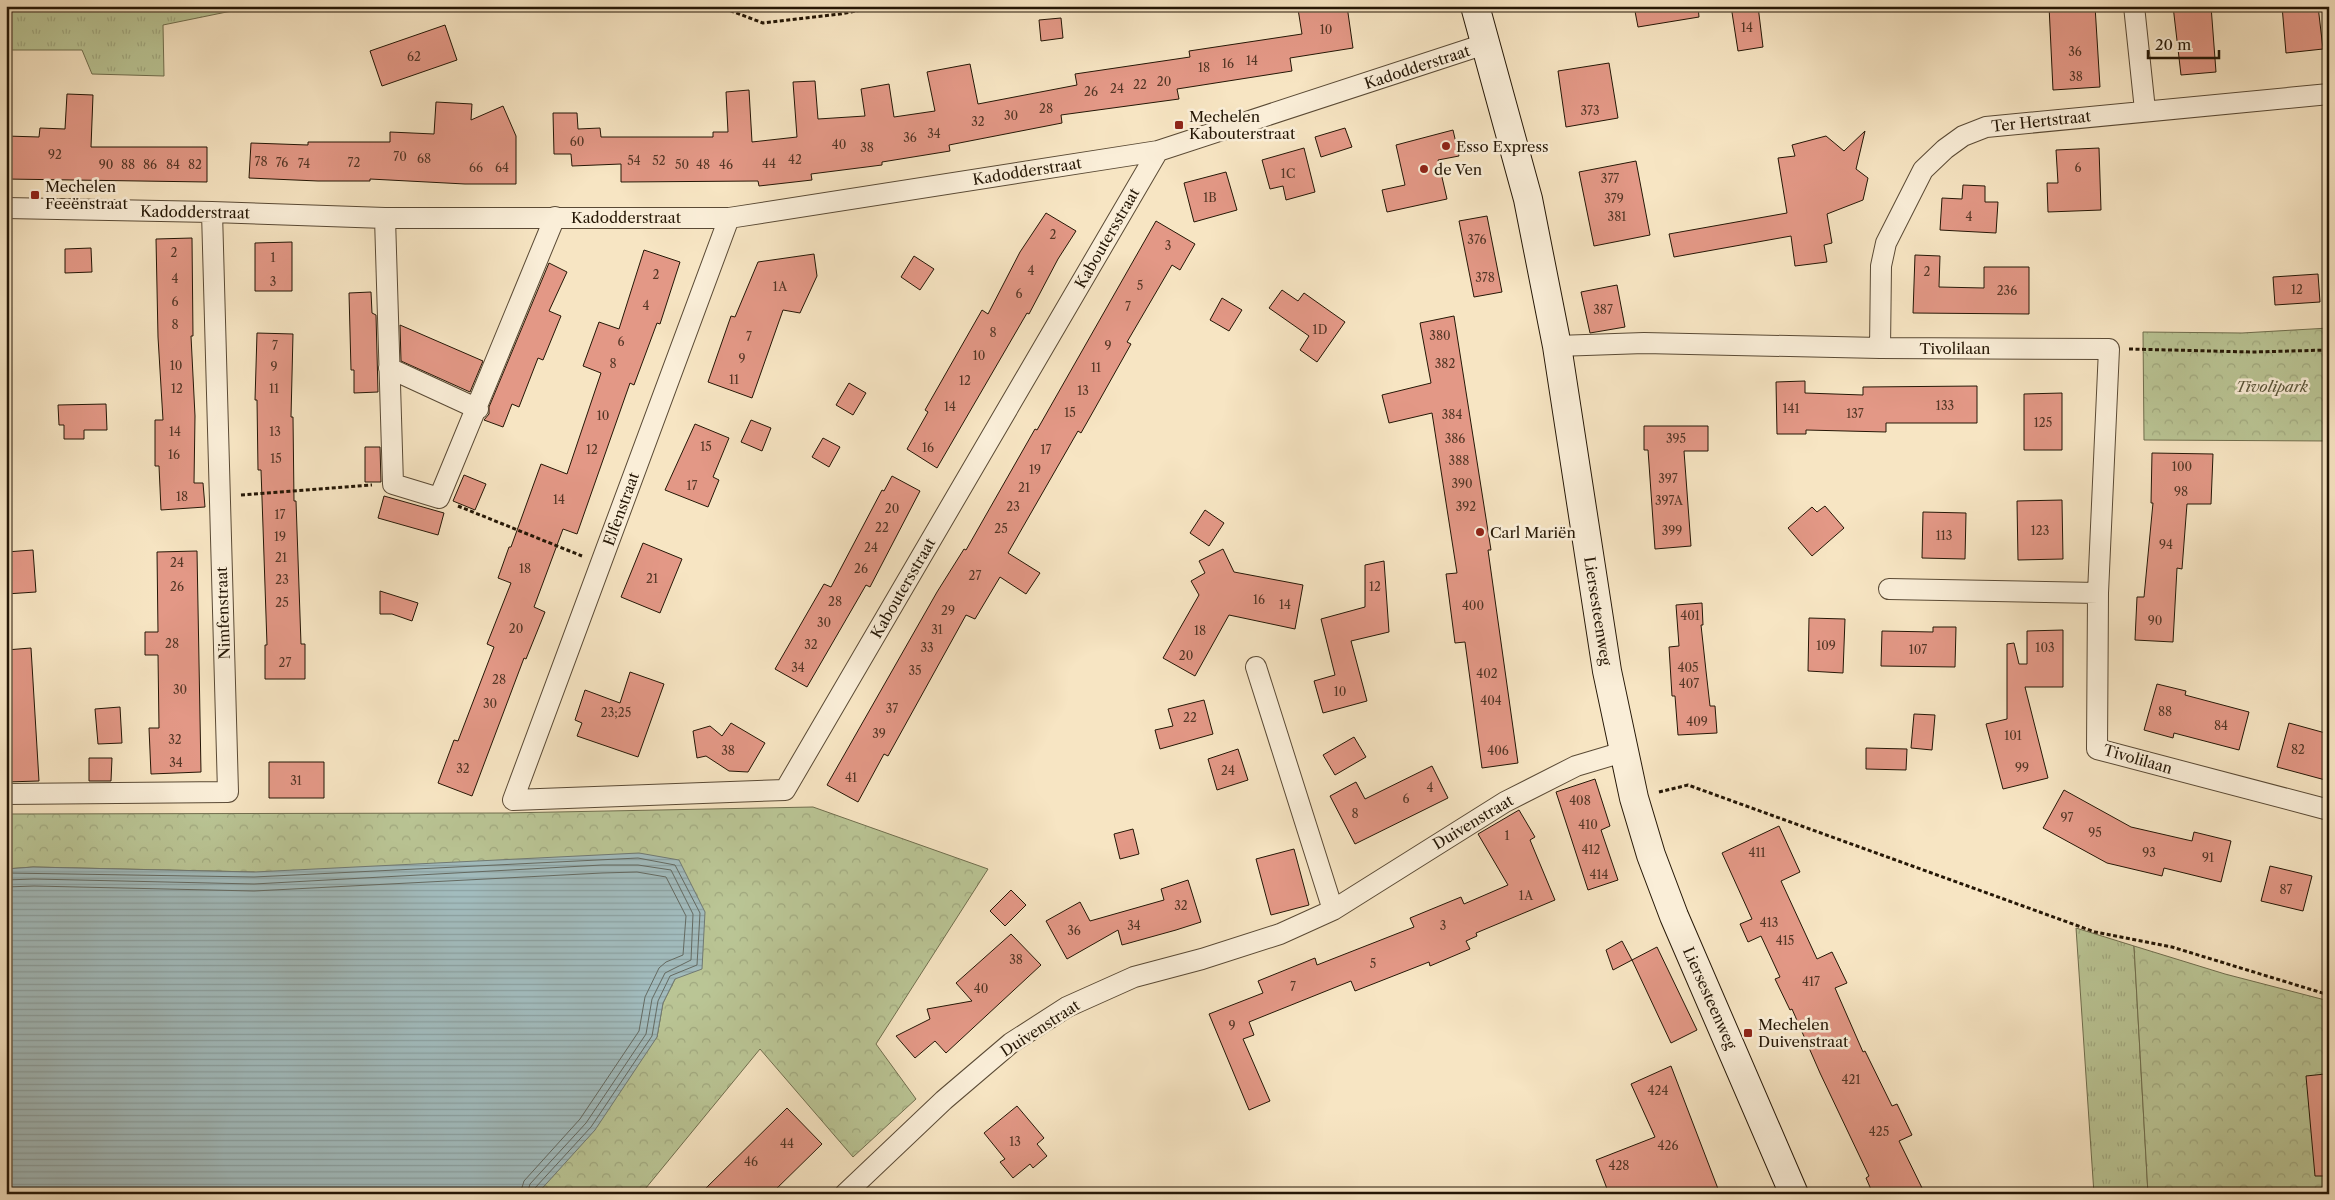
<svg xmlns="http://www.w3.org/2000/svg" width="2335" height="1200" font-family="'Libre Caslon Text',serif">
<defs>
<pattern id="grass-tufts" width="24" height="20" patternUnits="userSpaceOnUse" patternTransform="scale(1.25)"><rect width="24" height="20" fill="#bac595"/><path d="M3 7l-1-3M5 7V3M7 7l1-3M15 17l-1-3M17 17v-4M19 17l1-3" fill="none" stroke="#a0a87f"/></pattern>
<pattern id="forest-crowns" width="20" height="18" patternUnits="userSpaceOnUse" patternTransform="scale(1.25)"><rect width="20" height="18" fill="#bac595"/><path d="M2 6a3 3 0 1 1 6 0M12 15a3 3 0 1 1 6 0" fill="none" stroke="#a0a87f"/></pattern>
<pattern id="water-rules" width="6" height="5" patternUnits="userSpaceOnUse" patternTransform="scale(1.25)"><rect width="6" height="5" fill="#a2bcbe"/><path d="M0 2.5h6" fill="none" stroke="#8ba1a2"/></pattern>
</defs>
<rect width="100%" height="100%" fill="#f7e5c3"/>
<filter id="stains"><feTurbulence type="fractalNoise" baseFrequency=".004" numOctaves="4"/><feColorMatrix values="0 0 0 0 .2 0 0 0 0 .09 0 0 0 0 .02 0 0 0 .5 -.17"/></filter>
<radialGradient id="worn" r=".72"><stop offset=".6" stop-color="#630" stop-opacity="0"/><stop offset="1" stop-color="#630" stop-opacity=".3"/></radialGradient>
<path fill="url(#grass-tufts)" stroke="#706e4e" d="M6,6H256L163,25L164,76L92,74L82,50H6Z
M2076,928L2134,946L2148,1194H2094Z"/>
<path fill="url(#forest-crowns)" stroke="#706e4e" d="M2329,328V441L2144,440L2143,332L2242,333Z
M813,807L988,869L876,1044L916,1099L853,1157L760,1049L641,1194H537L657,1037L663,1003L675,979L254,872L33,867L6,869V814L505,813Z
M2134,946L2225,974L2329,1001V1194H2148Z"/>
<path fill="url(#water-rules)" stroke="#707a74" d="M639,853L679,860L705,912L702,969L675,979L663,1003L657,1037L595,1130L537,1194H6V869L33,867L254,872Z"/>
<g fill="none" stroke-linecap="round" stroke-linejoin="round">
<path stroke="#646a62" stroke-width="1" d="M6,873L254,877L638,858L675,865L700,913L697,965L670,976L658,1001L652,1036L591,1127L535,1188L534,1194
M6,880L34,879L254,884L602,865H638L671,870L693,914L691,960L665,973L652,999L646,1034L586,1123L530,1184L527,1194
M6,887L34,886L254,891L602,873L637,872L666,877L686,916L683,955L666,962L659,968L645,997L639,1031L580,1119L524,1181L520,1194"/>
</g>
<path fill="#e39886" stroke="#251706" d="M1316,6H1347L1353,48L1290,58L1292,71L1177,89L1179,99L1061,115L1062,123L949,145L950,151L882,162V165L811,174L812,180L759,186L758,181L621,182V164L572,166L571,154H554L553,113H577L578,129L600,128L601,137H713V132H728L726,92L749,90L752,142L797,137L793,82L815,81L818,119L865,116L861,89L889,84L894,117L935,111L927,72L970,64L978,104L1077,85L1075,74L1190,57L1189,51L1302,34L1298,9Z
M1634,6H1698L1699,17L1638,27Z
M1731,6H1758L1763,47L1738,51Z
M2049,6H2095L2100,87L2053,90Z
M2173,6H2211L2216,72L2181,75Z
M2282,6H2318L2323,49L2286,53Z
M1061,18L1063,38L1041,41L1039,20Z
M445,25L457,60L382,86L370,51Z
M1609,63L1618,118L1566,127L1558,71Z
M67,94L93,95L91,147H207V182L6,179V136L39,137L40,128L65,129Z
M436,102L472,104L471,120L503,106L516,136V184H465L370,179V181H318L249,178L251,143L308,145V142H390V132L434,134Z
M1345,128L1352,147L1321,157L1315,137Z
M1453,130L1459,156L1438,160L1447,199L1387,212L1382,190L1405,185L1396,145Z
M1865,131L1856,169L1868,178L1863,200L1827,214L1832,243L1824,245L1827,262L1795,266L1791,236L1674,257L1669,234L1787,213L1778,158L1795,156L1792,145L1826,136L1844,151Z
M1304,148L1315,192L1286,200L1283,186L1270,189L1262,160Z
M2099,148L2101,210L2048,212L2047,183H2058L2056,150Z
M1636,161L1650,235L1594,246L1579,172Z
M1226,172L1237,210L1194,222L1184,183Z
M1963,185L1985,186V202H1998L1996,233L1940,230L1942,198L1962,199Z
M1046,213L1076,231L1058,259L1029,314L1027,313L937,468L907,449L928,412L925,410L982,310L988,314L1020,252Z
M1487,216L1502,292L1474,297L1459,221Z
M1156,221L1195,244L1180,270L1172,265L1127,342L1131,344L1094,410L1081,433L1078,431L1008,553L1040,573L1026,594L1000,577L975,619L966,615L888,756L884,754L858,802L827,785L937,592L964,549L966,550L1035,429L1037,430Z
M192,238L193,336H191L195,416L194,483H203L205,507L161,510L159,466H155V420H163L158,337L156,239Z
M292,242V291H255V243Z
M91,248L92,272L65,273V249Z
M644,250L680,262L660,324L657,323L634,385L630,383L577,534L563,529L534,607L545,612L526,659L524,658L472,796L438,783L454,740L458,741L494,647L487,644L511,583L498,578L509,547H511L541,464L567,474L601,373L583,366L599,322L619,329Z
M814,254L817,276L800,313L783,310L752,398L708,382L731,316L735,317L758,262Z
M1915,255L1940,256L1939,287L1984,288V267H2029V314L1913,313Z
M914,256L934,269L920,290L901,277Z
M549,263L567,272L549,311L561,316L543,360L538,358L519,407L512,404L503,427L484,420L489,414V407Z
M2318,274L2320,302L2275,305L2273,277Z
M1617,285L1625,327L1590,333L1581,292Z
M1282,290L1298,301L1304,293L1345,322L1317,362L1300,350L1309,336L1269,308Z
M371,292L372,313L376,315L378,392L354,393V370H351L349,293Z
M1222,298L1242,310L1229,331L1210,320Z
M1454,316L1491,550H1488L1518,763L1482,768L1465,642L1455,643L1446,574L1457,573L1432,413L1389,423L1382,395L1431,383L1420,323Z
M400,325L483,361L470,392L401,361Z
M257,333L293,334L291,417H293L294,501H296L301,644H305V679H265V645H267L263,527L261,470H258L257,400H255Z
M1805,381V393L1863,395V387L1977,386V423H1886V432L1806,430V434H1777L1776,382Z
M849,383L866,393L853,415L836,405Z
M2062,393V450H2024V394Z
M106,404L107,430H84V439H64V425H59L58,405Z
M751,420L771,428L762,451L741,442Z
M695,424L729,438L713,477L719,480L708,507L665,490Z
M1644,426H1708V451H1684L1691,546L1655,549L1648,450H1644Z
M823,438L840,447L829,467L812,457Z
M365,447H380L381,482H365Z
M2152,453L2213,454L2211,504H2187L2182,569L2177,568L2173,642L2135,640L2137,597H2144L2153,503H2151Z
M464,475L486,484L475,510L453,501Z
M892,476L920,491L870,587L866,585L807,687L775,669L824,584L831,587L882,490L884,491Z
M384,496L444,513L438,535L378,518Z
M2062,500L2063,559L2018,560L2017,501Z
M1825,506L1844,528L1812,556L1788,528L1812,507L1817,512Z
M1205,510L1224,523L1209,546L1190,533Z
M1923,512L1966,513L1965,559L1922,558Z
M643,543L682,559L660,613L621,597Z
M1223,549L1234,572L1303,585L1295,629L1229,615L1195,676L1163,658L1199,595L1191,581L1205,573L1199,561Z
M33,550L36,592L6,594V552Z
M197,551L201,772L151,774L149,728H159L158,655H145V632H158L157,552Z
M1384,561L1389,632L1351,641L1367,701L1323,713L1314,681L1335,675L1321,619L1365,607V565Z
M380,591L418,603L412,621L392,614H380Z
M1702,603L1703,625H1701L1706,671L1710,706H1715L1717,733L1678,735L1675,696H1672L1669,647L1679,646L1676,605Z
M1809,618L1845,619L1843,673L1808,671Z
M1933,627H1956L1955,667L1881,666L1882,631L1933,632Z
M2063,630V687H2025L2048,778L2003,789L1986,724L2007,719V644L2014,643L2019,664H2027V631Z
M31,648L39,781L6,782V650Z
M630,672L664,684L638,757L577,736L582,723L575,720L585,690L620,703Z
M2157,684L2186,691L2185,695L2249,712L2239,750L2174,733L2173,738L2144,730Z
M1204,700L1213,734L1160,749L1155,730L1173,726L1168,709Z
M120,707L122,743L98,744L95,709Z
M1914,714L1935,715L1932,750L1911,748Z
M731,723L765,743L748,772L729,771L706,756L697,758L693,731L710,726L722,736Z
M2289,723L2329,734V781L2277,767Z
M1354,737L1366,757L1335,775L1323,755Z
M1866,748L1907,749L1906,770L1866,769Z
M1238,749L1248,780L1217,790L1208,759Z
M89,758H112L111,781H89Z
M269,762H324V798H269Z
M1432,766L1448,798L1355,844L1330,796L1356,782L1365,799Z
M1595,779L1610,826L1601,830L1618,880L1588,890L1556,792Z
M2064,790L2131,827L2192,841L2194,832L2231,841L2221,882L2164,868L2162,876L2107,863L2043,828Z
M1519,810L1535,837L1530,840L1555,900L1476,933L1477,936L1466,941L1470,949L1430,966L1429,962L1355,991L1351,981L1249,1022L1254,1035L1243,1039L1270,1101L1249,1110L1209,1014L1263,993L1258,981L1315,958L1317,965L1414,927L1410,918L1461,897L1464,904L1508,885L1478,834Z
M1779,826L1800,872L1781,881L1817,959L1832,952L1847,983L1835,988L1863,1052L1865,1051L1892,1106L1897,1104L1912,1135L1899,1141L1925,1194H1873L1866,1178L1869,1176L1820,1073L1792,1009L1790,1010L1775,979L1780,977L1761,936L1748,942L1740,924L1752,919L1722,853Z
M1133,829L1139,854L1120,859L1114,834Z
M1294,849L1309,905L1271,915L1256,859Z
M2270,866L2312,876L2303,911L2261,901Z
M1188,880L1201,922L1176,930L1122,945L1118,930L1067,959L1046,921L1080,902L1090,921L1164,900L1161,889Z
M1011,890L1026,905L1005,926L990,911Z
M1011,934L1041,965L946,1053L935,1041L915,1058L896,1036L930,1019L927,1009L972,1001L956,983Z
M1622,941L1632,960L1613,970L1606,950Z
M1657,947L1697,1030L1671,1043L1632,960Z
M1671,1066L1720,1194H1609L1596,1160L1655,1137L1631,1084Z
M2325,1074L2329,1113V1176H2315L2306,1076Z
M1017,1106L1044,1138L1037,1144L1047,1156L1033,1168L1030,1164L1013,1178L1000,1162L1005,1159L984,1133Z
M787,1108L822,1144L771,1194H700Z"/>
<g fill="none" stroke-linecap="round" stroke-linejoin="round">
<g stroke="#5a4a35" stroke-width="22">
<path id="minor" d="M2134,6L2145,110
M6,208L212,212L385,218H729L1158,151L1485,44
M385,218L393,484L439,498L555,217
M729,218L513,800L785,790L1158,151
M1557,346L1644,343L1880,348L2109,349L2098,593L2097,749L2329,810
M1880,348L1881,266L1886,243L1923,170L1945,149L1963,136L1986,127L2329,94
M389,368L478,409
M1889,589L2098,593
M1256,667L1333,910
M6,794L228,792L212,212
M845,1194L944,1100L1011,1043L1067,1007L1134,977L1202,959L1280,934L1333,910L1505,802L1576,766L1623,752"/>
</g>
<g stroke="#251706" stroke-width="30">
<path id="secondary" d="M1475,6L1528,199L1557,346L1607,671L1634,798L1651,855L1674,916L1794,1194"/>
</g>
<path stroke="#251706" stroke-width="3" stroke-dasharray="4 2.5" stroke-linecap="butt" d="M718,6L763,23L840,14L883,6
M2129,349L2252,352L2329,350
M241,495L372,485
M458,506L582,556
M1659,792L1688,785L2095,932L2172,947L2329,995"/>
<use href="#minor" stroke="#faeed8" stroke-width="20"/>
<use href="#secondary" stroke="#faeed8" stroke-width="28"/>
</g>
<g fill="#8f2418" stroke="#faeed8" stroke-width="2">
<rect x="1174" y="120" width="10" height="10" rx="2.5"/>
<circle cx="1446" cy="146" r="5"/>
<circle cx="1424" cy="169" r="5"/>
<rect x="30" y="190" width="10" height="10" rx="2.5"/>
<circle cx="1480" cy="532" r="5"/>
<rect x="1743" y="1028" width="10" height="10" rx="2.5"/>
</g>
<g text-anchor="middle" dominant-baseline="central" stroke-width="5" stroke-linejoin="round" paint-order="stroke">
<g font-size="12" fill="#543726">
<text x="1747" y="27">14</text>
<text x="1326" y="29">10</text>
<text x="2075" y="51">36</text>
<text x="414" y="56">62</text>
<text x="1252" y="60">14</text>
<text x="1228" y="63">16</text>
<text x="1204" y="67">18</text>
<text x="2076" y="76">38</text>
<text x="1164" y="81">20</text>
<text x="1140" y="84">22</text>
<text x="1117" y="88">24</text>
<text x="1091" y="91">26</text>
<text x="1046" y="108">28</text>
<text x="1590" y="110">373</text>
<text x="1011" y="115">30</text>
<text x="978" y="121">32</text>
<text x="934" y="133">34</text>
<text x="910" y="137">36</text>
<text x="577" y="141">60</text>
<text x="839" y="144">40</text>
<text x="867" y="147">38</text>
<text x="55" y="154">92</text>
<text x="400" y="156">70</text>
<text x="424" y="158">68</text>
<text x="795" y="159">42</text>
<text x="634" y="160">54</text>
<text x="659" y="160">52</text>
<text x="261" y="161">78</text>
<text x="282" y="162">76</text>
<text x="354" y="162">72</text>
<text x="304" y="163">74</text>
<text x="769" y="163">44</text>
<text x="106" y="164">90</text>
<text x="128" y="164">88</text>
<text x="150" y="164">86</text>
<text x="173" y="164">84</text>
<text x="195" y="164">82</text>
<text x="682" y="164">50</text>
<text x="703" y="164">48</text>
<text x="726" y="164">46</text>
<text x="476" y="167">66</text>
<text x="502" y="167">64</text>
<text x="2078" y="167">6</text>
<text x="1288" y="173">1C</text>
<text x="1610" y="178">377</text>
<text x="1210" y="197">1B</text>
<text x="1614" y="198">379</text>
<text x="1617" y="216">381</text>
<text x="1969" y="216">4</text>
<text x="1053" y="234">2</text>
<text x="1477" y="239">376</text>
<text x="1168" y="245">3</text>
<text x="174" y="252">2</text>
<text x="273" y="257">1</text>
<text x="1031" y="270">4</text>
<text x="1927" y="271">2</text>
<text x="656" y="274">2</text>
<text x="1485" y="277">378</text>
<text x="175" y="278">4</text>
<text x="273" y="281">3</text>
<text x="1140" y="285">5</text>
<text x="780" y="286">1A</text>
<text x="2297" y="289">12</text>
<text x="2007" y="290">236</text>
<text x="1019" y="293">6</text>
<text x="175" y="301">6</text>
<text x="646" y="305">4</text>
<text x="1128" y="306">7</text>
<text x="1603" y="309">387</text>
<text x="175" y="324">8</text>
<text x="1320" y="329">1D</text>
<text x="993" y="332">8</text>
<text x="1440" y="335">380</text>
<text x="749" y="336">7</text>
<text x="621" y="341">6</text>
<text x="275" y="345">7</text>
<text x="1108" y="345">9</text>
<text x="979" y="355">10</text>
<text x="742" y="358">9</text>
<text x="613" y="363">8</text>
<text x="1445" y="363">382</text>
<text x="176" y="365">10</text>
<text x="274" y="366">9</text>
<text x="1096" y="367">11</text>
<text x="734" y="379">11</text>
<text x="965" y="380">12</text>
<text x="177" y="388">12</text>
<text x="274" y="388">11</text>
<text x="1083" y="390">13</text>
<text x="1945" y="405">133</text>
<text x="950" y="406">14</text>
<text x="1791" y="408">141</text>
<text x="1070" y="412">15</text>
<text x="1855" y="413">137</text>
<text x="1452" y="414">384</text>
<text x="603" y="415">10</text>
<text x="2043" y="422">125</text>
<text x="175" y="431">14</text>
<text x="275" y="431">13</text>
<text x="1455" y="438">386</text>
<text x="1676" y="438">395</text>
<text x="706" y="446">15</text>
<text x="928" y="447">16</text>
<text x="592" y="449">12</text>
<text x="1046" y="449">17</text>
<text x="174" y="454">16</text>
<text x="276" y="458">15</text>
<text x="1459" y="460">388</text>
<text x="2182" y="466">100</text>
<text x="1035" y="469">19</text>
<text x="1668" y="478">397</text>
<text x="1462" y="483">390</text>
<text x="692" y="485">17</text>
<text x="1024" y="487">21</text>
<text x="2181" y="491">98</text>
<text x="182" y="496">18</text>
<text x="559" y="499">14</text>
<text x="1669" y="500">397A</text>
<text x="1013" y="506">23</text>
<text x="1466" y="506">392</text>
<text x="892" y="508">20</text>
<text x="280" y="514">17</text>
<text x="882" y="527">22</text>
<text x="1001" y="528">25</text>
<text x="1672" y="530">399</text>
<text x="2040" y="530">123</text>
<text x="1944" y="535">113</text>
<text x="280" y="536">19</text>
<text x="2166" y="544">94</text>
<text x="871" y="547">24</text>
<text x="281" y="557">21</text>
<text x="177" y="562">24</text>
<text x="525" y="568">18</text>
<text x="861" y="568">26</text>
<text x="975" y="575">27</text>
<text x="652" y="578">21</text>
<text x="282" y="579">23</text>
<text x="177" y="586">26</text>
<text x="1375" y="586">12</text>
<text x="1259" y="599">16</text>
<text x="835" y="601">28</text>
<text x="282" y="602">25</text>
<text x="1285" y="604">14</text>
<text x="1473" y="605">400</text>
<text x="948" y="610">29</text>
<text x="1690" y="615">401</text>
<text x="2155" y="620">90</text>
<text x="824" y="622">30</text>
<text x="516" y="628">20</text>
<text x="937" y="629">31</text>
<text x="1200" y="630">18</text>
<text x="172" y="643">28</text>
<text x="811" y="644">32</text>
<text x="1826" y="645">109</text>
<text x="927" y="647">33</text>
<text x="2045" y="647">103</text>
<text x="1918" y="649">107</text>
<text x="1186" y="655">20</text>
<text x="285" y="662">27</text>
<text x="798" y="667">34</text>
<text x="1688" y="667">405</text>
<text x="915" y="670">35</text>
<text x="1487" y="673">402</text>
<text x="499" y="679">28</text>
<text x="1689" y="683">407</text>
<text x="180" y="689">30</text>
<text x="1340" y="691">10</text>
<text x="1491" y="700">404</text>
<text x="490" y="703">30</text>
<text x="892" y="708">37</text>
<text x="2165" y="711">88</text>
<text x="616" y="712">23;25</text>
<text x="1190" y="717">22</text>
<text x="1697" y="721">409</text>
<text x="2221" y="725">84</text>
<text x="879" y="733">39</text>
<text x="2013" y="735">101</text>
<text x="175" y="739">32</text>
<text x="2298" y="749">82</text>
<text x="728" y="750">38</text>
<text x="1498" y="750">406</text>
<text x="176" y="762">34</text>
<text x="2022" y="767">99</text>
<text x="463" y="768">32</text>
<text x="1228" y="770">24</text>
<text x="851" y="777">41</text>
<text x="296" y="780">31</text>
<text x="1430" y="787">4</text>
<text x="1406" y="798">6</text>
<text x="1580" y="800">408</text>
<text x="1355" y="813">8</text>
<text x="2067" y="817">97</text>
<text x="1588" y="824">410</text>
<text x="2095" y="832">95</text>
<text x="1507" y="835">1</text>
<text x="1591" y="849">412</text>
<text x="1757" y="852">411</text>
<text x="2149" y="852">93</text>
<text x="2208" y="857">91</text>
<text x="1599" y="874">414</text>
<text x="2286" y="889">87</text>
<text x="1526" y="895">1A</text>
<text x="1181" y="905">32</text>
<text x="1769" y="922">413</text>
<text x="1134" y="925">34</text>
<text x="1443" y="925">3</text>
<text x="1074" y="930">36</text>
<text x="1785" y="940">415</text>
<text x="1016" y="959">38</text>
<text x="1373" y="963">5</text>
<text x="1811" y="981">417</text>
<text x="1293" y="986">7</text>
<text x="981" y="988">40</text>
<text x="1232" y="1025">9</text>
<text x="1851" y="1079">421</text>
<text x="1658" y="1090">424</text>
<text x="1879" y="1131">425</text>
<text x="1015" y="1141">13</text>
<text x="787" y="1143">44</text>
<text x="1668" y="1145">426</text>
<text x="751" y="1161">46</text>
<text x="1619" y="1165">428</text>
</g>
<g font-size="15" fill="#251706" stroke="#faeed8">
<text transform="translate(1417 67) rotate(-18)">Kadodderstraat</text>
<text transform="translate(2041 121) rotate(-6)">Ter Hertstraat</text>
<text transform="translate(1027 171) rotate(-9)">Kadodderstraat</text>
<text transform="translate(195 212) rotate(1)">Kadodderstraat</text>
<text x="626" y="217">Kadodderstraat</text>
<text transform="translate(1107 238) rotate(-60)">Kaboutersstraat</text>
<text x="1955" y="348">Tivolilaan</text>
<text transform="translate(621 509) rotate(-70)">Elfenstraat</text>
<text transform="translate(903 588) rotate(-60)">Kaboutersstraat</text>
<text transform="translate(1598 611) rotate(81)">Liersesteenweg</text>
<text transform="translate(223 613) rotate(-92)">Nimfenstraat</text>
<text transform="translate(2138 759) rotate(16)">Tivolilaan</text>
<text transform="translate(1473 822) rotate(-31)">Duivenstraat</text>
<text transform="translate(1710 998) rotate(66)">Liersesteenweg</text>
<text transform="translate(1040 1028) rotate(-33)">Duivenstraat</text>
</g>
<g font-size="15" fill="#251706" stroke="#faeed8" text-anchor="start">
<text x="1189" y="116">Mechelen<tspan x="1189" dy="17">Kabouterstraat</tspan></text>
<text x="1456" y="146">Esso Express</text>
<text x="1434" y="169">de Ven</text>
<text x="45" y="186">Mechelen<tspan x="45" dy="17">Feeënstraat</tspan></text>
<text x="1490" y="532">Carl Mariën</text>
<text x="1758" y="1024">Mechelen<tspan x="1758" dy="17">Duivenstraat</tspan></text>
</g>
<g font-size="15" font-style="italic" fill="#595438" stroke="#faeed8">
<text x="2272" y="386">Tivolipark</text>
</g>
</g>
<rect width="2335" height="1200" fill="none" stroke="#f7e5c3" stroke-width="25"/>
<rect x="8" y="8" width="2320" height="1185" fill="none" stroke="#251706" stroke-width="2.5"/>
<rect x="12" y="12" width="2310" height="1175" fill="none" stroke="#251706"/>
<path d="M2148 50v8h71v-8" fill="none" stroke="#251706" stroke-width="2.5"/>
<text x="2155" y="50" font-size="15" fill="#251706" stroke="#faeed8" stroke-width="4" paint-order="stroke">20 m</text>
<rect width="100%" height="100%" filter="url(#stains)"/>
<rect width="100%" height="100%" fill="url(#worn)"/>
</svg>
